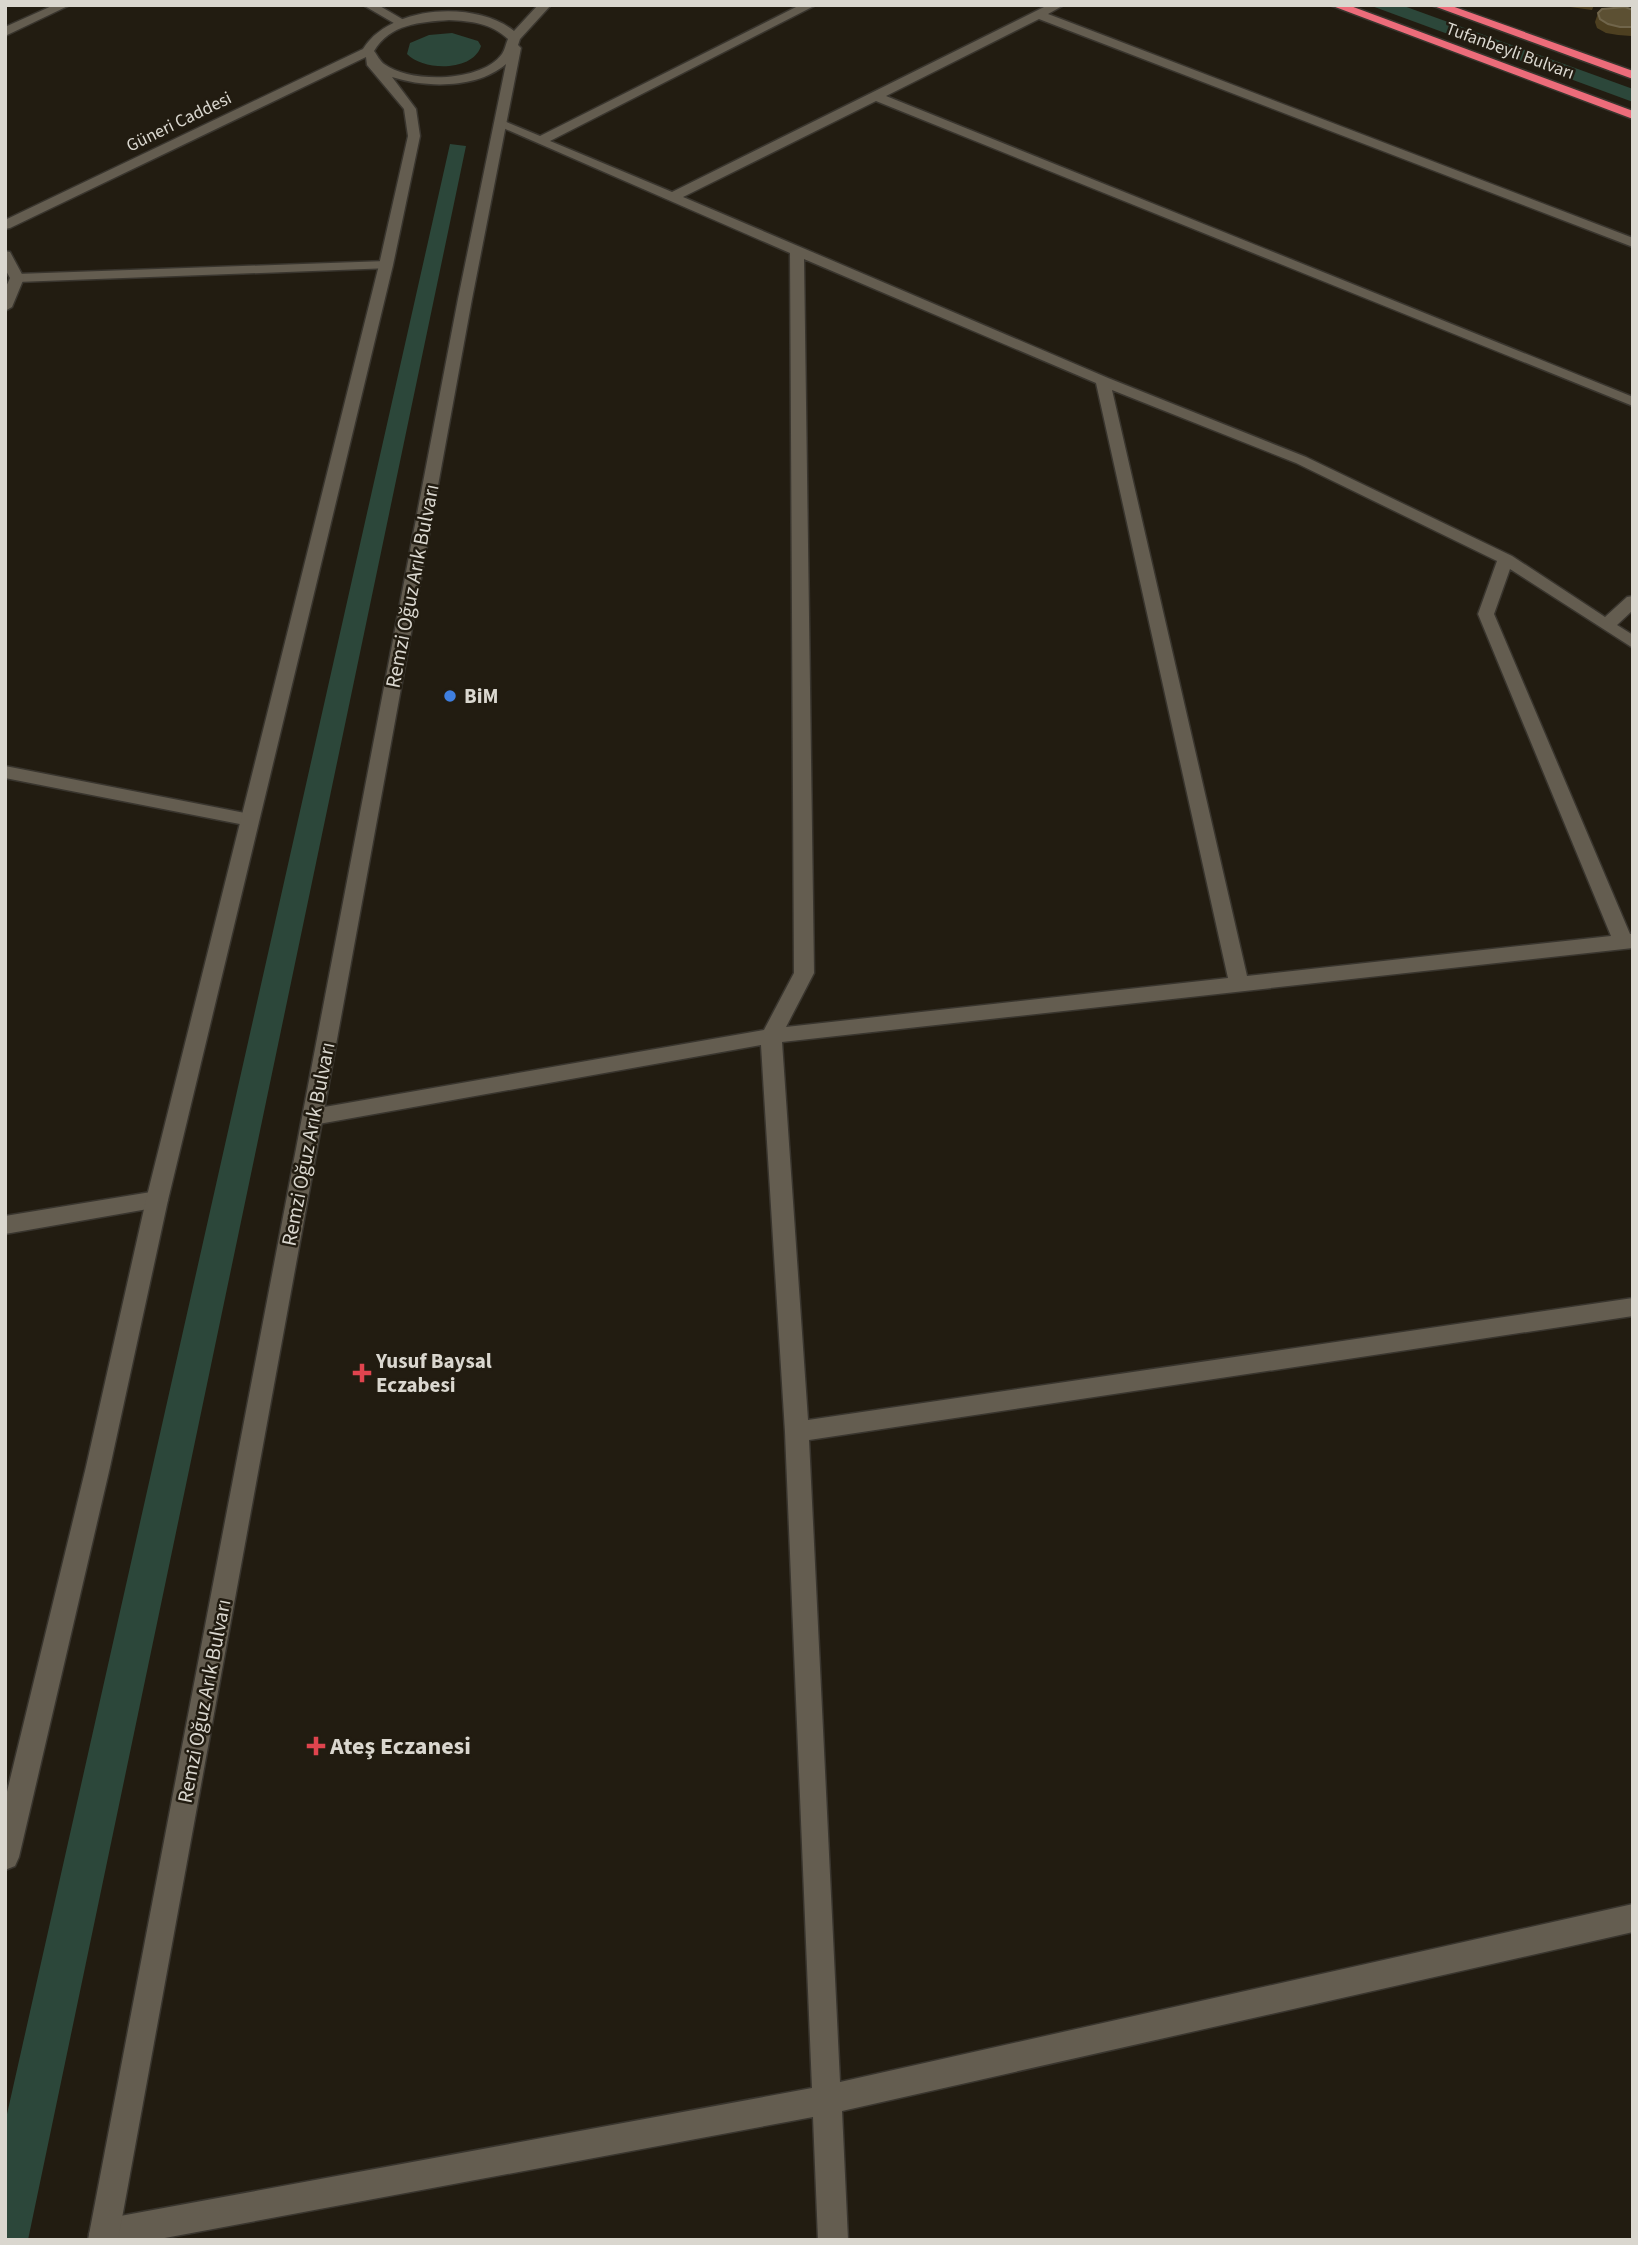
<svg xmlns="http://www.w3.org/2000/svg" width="1638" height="2245" font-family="'Source Sans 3',sans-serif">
<rect width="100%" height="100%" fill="#221c11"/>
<path fill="#2c473a" d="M1369,5H1401L1633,89V102Z
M452,33L478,41L481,46C473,72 423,71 407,54L410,43L429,35Z
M450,144L466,146L28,2240H5V2123Z"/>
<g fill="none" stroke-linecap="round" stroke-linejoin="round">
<g stroke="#39352e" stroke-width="3">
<path id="lane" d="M386,261L391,262V268L17,282L10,278L17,274Z"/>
</g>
<g stroke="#39352e" stroke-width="3">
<path id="street" d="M54,5H70L5,36V27Z
M363,5H378L409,23L399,26Z
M800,5H816L550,141L672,192L1048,5H1064L1048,14L1633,238V247L1039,19L886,96L1633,397V406L876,101L683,197L1108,378L1306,457L1512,556L1605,617L1627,597L1633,596V610L1617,625L1633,635V648L1510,569L1494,614L1630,934H1633V948L782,1042L808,1420L1633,1298V1316L809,1440L840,2082L1633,1904V1932L842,2111L848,2240H818L813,2117L154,2240H91L89,2234L93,2223L104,2219L812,2088L785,1432L761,1045L313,1125L306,1123L303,1117L306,1111L313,1109L764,1030L794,973L790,253L494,124L500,120L504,121L540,136ZM804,259L1096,383L1228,978L786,1027L814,973ZM1112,390L1296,463L1497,561L1478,614L1611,936L1247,976Z
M5,251L10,252L24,278L12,307L5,311V289L10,278L5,269Z
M5,766L250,814L257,816L259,820L257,824L250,826L5,778Z
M157,1191L165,1194L168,1200L165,1206L5,1234V1216Z"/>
</g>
<g stroke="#39352e" stroke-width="3">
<path id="secondary" d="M538,5H551L520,39L518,45L521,48L472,299L118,2240H88L458,299L506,64C477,89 426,88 392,77L416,109L420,136L393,265L168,1200L110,1467L19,1857L15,1866L5,1870V1800L86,1467L146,1200L379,265L408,136L404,109L367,65L366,57L10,228L5,229V220L363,49C390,5 476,0 514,31ZM449,20C471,21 491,23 508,39C506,43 505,50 502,54C482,82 411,84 384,64C380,61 377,55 374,51C390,24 420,22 449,20Z"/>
</g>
<g stroke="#39352e" stroke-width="3">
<path id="highway" d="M1330,5H1348L1633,111V119Z
M1431,5H1449L1633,71V79Z"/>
</g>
<use href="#lane" fill="#645d50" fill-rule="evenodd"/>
<use href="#street" fill="#645d50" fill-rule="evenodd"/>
<use href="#secondary" fill="#645d50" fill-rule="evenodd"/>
<use href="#highway" fill="#ec6c7a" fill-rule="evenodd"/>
</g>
<path fill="#4d3f20" d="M1556,5H1594L1592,10Z
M1633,10V35L1631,36L1618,35L1606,33L1597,28L1595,22L1598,13Z"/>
<path fill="#5c5033" stroke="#70654b" stroke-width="2" d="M1625,7L1633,10V27H1620L1608,24L1600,19L1598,13L1602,9Z"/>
<circle fill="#3f7fe0" stroke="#221c11" stroke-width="2.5" cx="450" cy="696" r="7"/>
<g fill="#e0444e" stroke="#221c11" stroke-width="2.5">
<path d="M358.5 1362.5h7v7h7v7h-7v7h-7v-7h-7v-7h7z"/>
<path d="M312.5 1735.5h7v7h7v7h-7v7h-7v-7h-7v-7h7z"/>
</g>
<g text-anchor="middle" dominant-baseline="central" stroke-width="5" stroke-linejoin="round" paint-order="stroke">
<g font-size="18" fill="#dad7cf" stroke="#221c11">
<text transform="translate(1510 51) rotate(20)">Tufanbeyli Bulvarı</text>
<text transform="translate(179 122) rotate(-26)">Güneri Caddesi</text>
</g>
<g font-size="21" fill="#dad7cf" stroke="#221c11">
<text transform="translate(412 586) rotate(-79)">Remzi Oğuz Arık Bulvarı</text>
<text transform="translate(308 1144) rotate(-79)">Remzi Oğuz Arık Bulvarı</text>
<text transform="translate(204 1701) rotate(-79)">Remzi Oğuz Arık Bulvarı</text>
</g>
<g font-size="21" font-weight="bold" fill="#dad7cf" stroke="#221c11" text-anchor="start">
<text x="464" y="696">BiM</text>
<text x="376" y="1361">Yusuf Baysal<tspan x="376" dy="24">Eczabesi</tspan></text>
</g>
<g font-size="24" font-weight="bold" fill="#dad7cf" stroke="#221c11" text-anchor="start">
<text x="330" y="1746">Ateş Eczanesi</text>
</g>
</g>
<rect width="1638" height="2245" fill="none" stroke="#dad7cf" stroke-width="14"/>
</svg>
